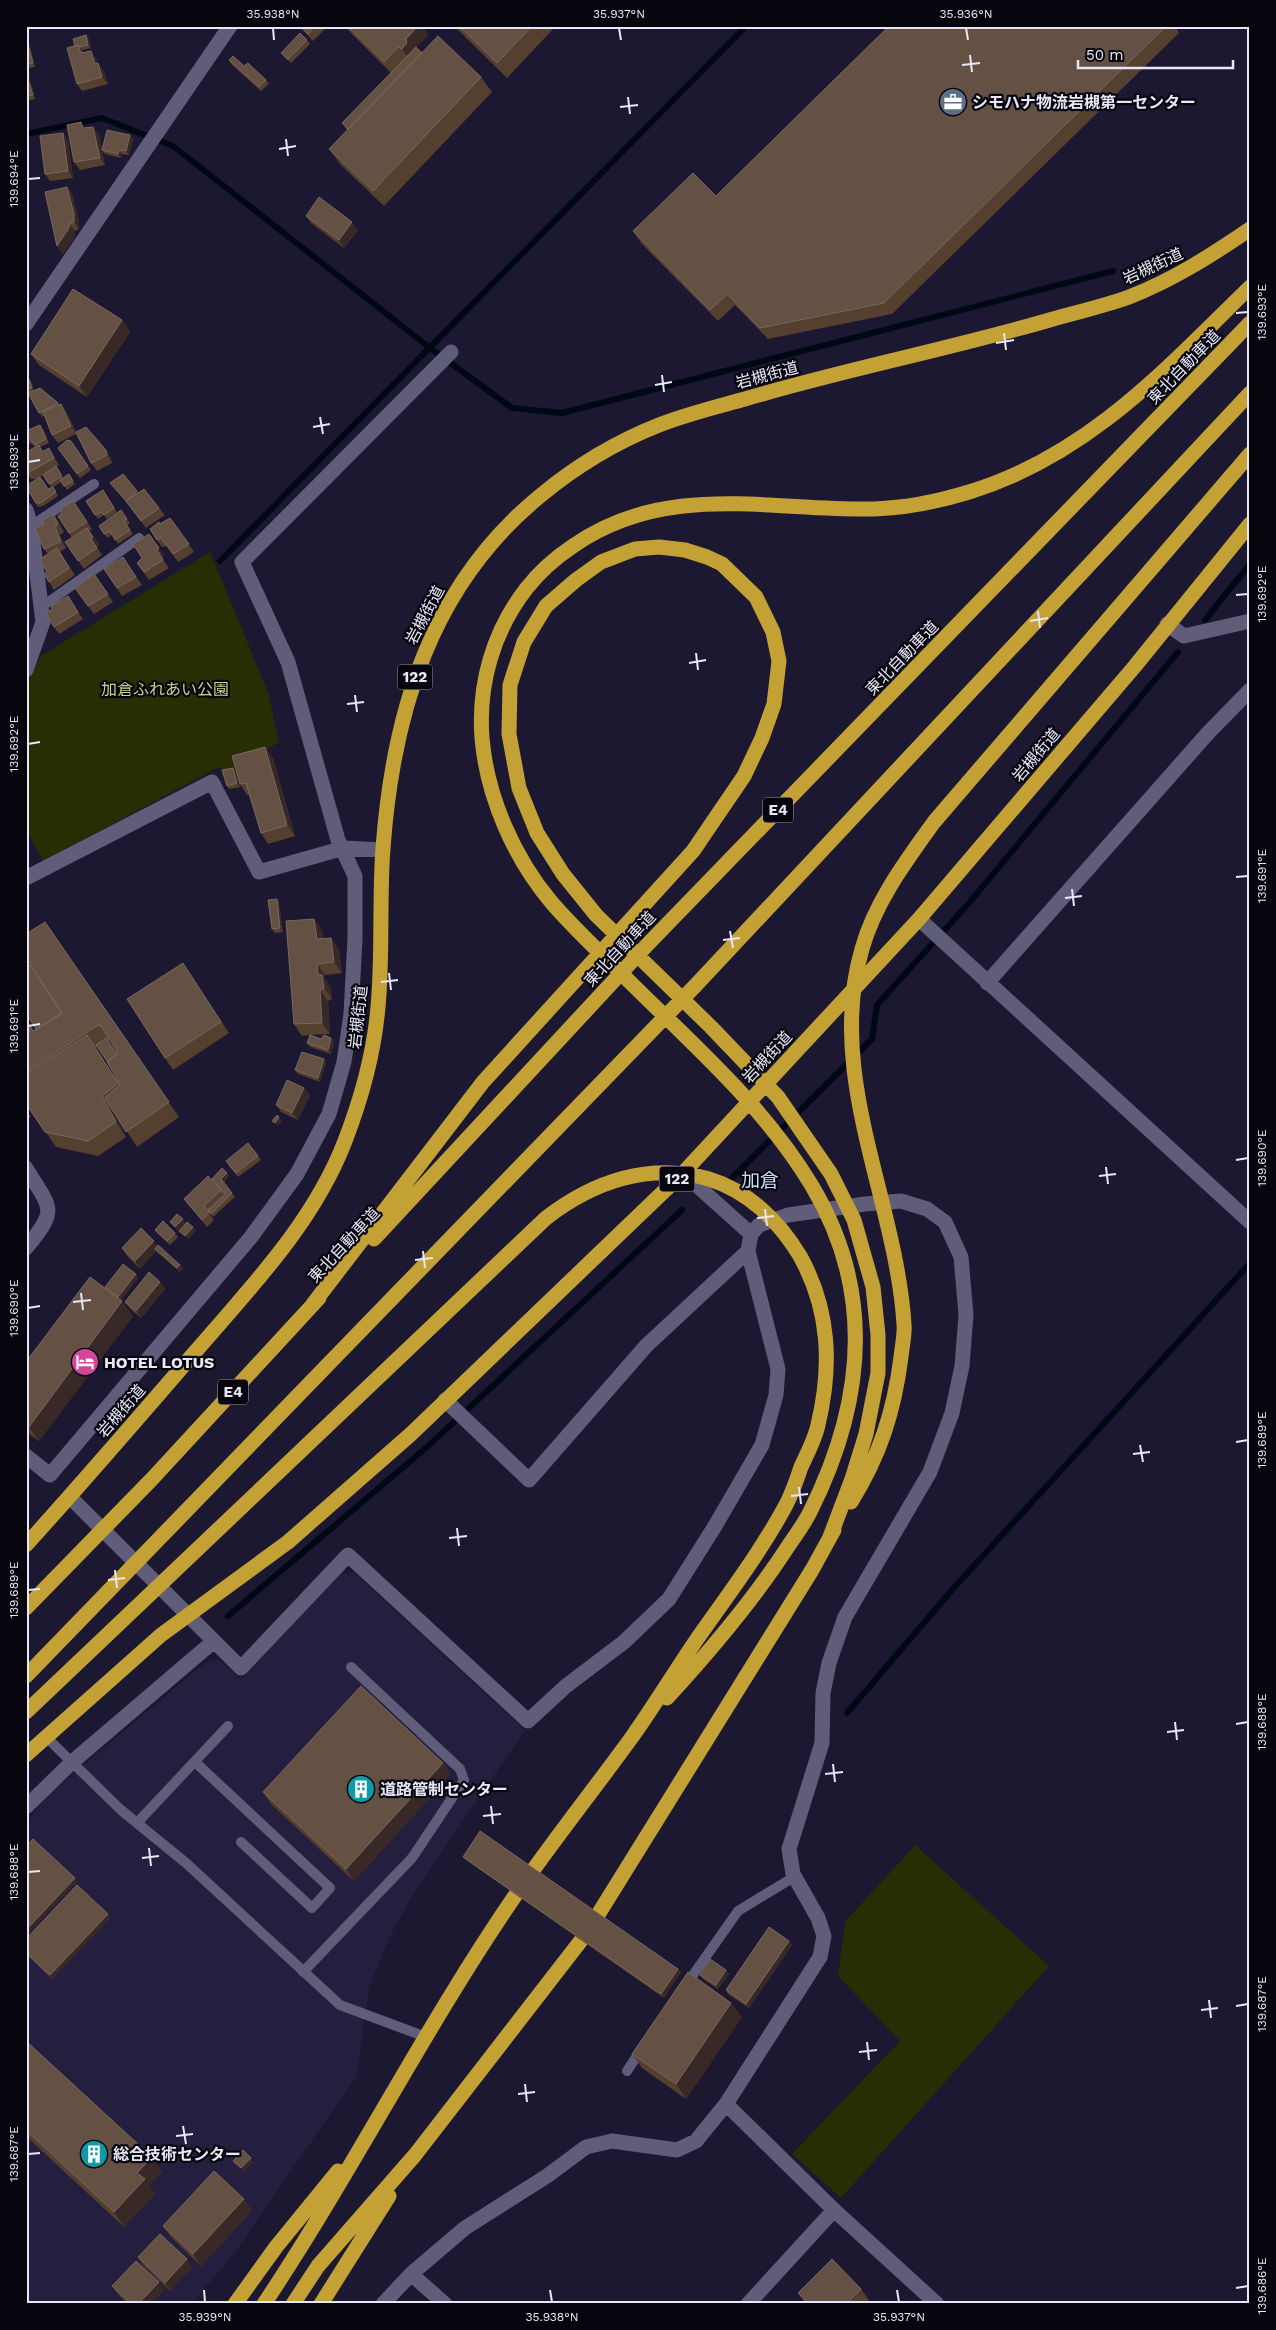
<svg xmlns="http://www.w3.org/2000/svg" width="1276" height="2330" font-family="'Work Sans','Noto Sans JP',sans-serif">
<rect width="100%" height="100%" fill="#1c1831"/>
<path fill="#241f3e" d="M353,1572L525,1730L412,1896L390,1936L369,1988L356,2077L233,2255L191,2304H26V1824L47,1796L206,1662L218,1659L241,1680L339,1575Z"/>
<path fill="#272e03" d="M210,552L268,692L279,742L227,774L219,767L43,861L26,829V687L41,656Z
M915,1845L1049,1966L841,2198L792,2154L900,2041L838,1976L845,1922Z"/>
<g fill="none" stroke-linecap="round" stroke-linejoin="round">
<path stroke="#000816" stroke-width="6" d="M26,134L102,118L173,146L430,348L512,408L562,413L1113,271
M220,561L746,26
M1205,620L1250,564
M726,1184L872,1039L877,1005L969,903L1178,652
M228,1616L427,1447L682,1210
M847,1713L951,1591L1250,1263"/>
<path stroke="#605d7b" stroke-width="10" d="M31,526L94,484
M40,608L139,538
M46,1737L121,1810L186,1863L340,2005L426,2037
M195,1762L330,1888L312,1908L241,1842
M137,1823L228,1726
M303,1972L412,1858L464,1780L460,1769L351,1667
M686,1985L738,1911L794,1877
M627,2071L642,2048"/>
<path stroke="#605d7b" stroke-width="15" d="M26,510L31,526L43,622L26,670
M1167,624L1184,636L1250,621
M26,878L212,782L259,872L344,848L383,850
M919,919L1250,1222
M987,983L1208,733L1250,690
M26,1168C51,1210 59,1208 26,1248
M683,1173L751,1234
M445,1400L529,1480L646,1346L748,1251
M26,1456L50,1475L251,1237L297,1174L329,1114L344,1062L351,1014L355,938V876L338,840L288,662L242,562L451,352
M70,1497L241,1668L348,1555L528,1721L566,1686L624,1642L669,1599L715,1526L762,1445L776,1395L778,1369L748,1251L751,1234L759,1225L788,1215L865,1204L901,1201L927,1209L945,1222L961,1257L966,1315L962,1366L952,1413L930,1472L845,1617L829,1663L823,1693L822,1743L789,1849L793,1874L818,1918L824,1936L820,1957L726,2104L696,2141L677,2150L612,2141L586,2147L547,2176L465,2228L411,2274L383,2304
M26,1807L71,1763L214,1641
M726,2104L834,2210L937,2304
M411,2274L445,2304
M748,2304L834,2210"/>
<path stroke="#605d7b" stroke-width="15" d="M26,324L230,26"/>
<path stroke="#c4a134" stroke-width="15" d="M374,1239L647,945L1250,323
M313,1304L483,1082L693,851L744,776L762,738L774,704L779,661L773,632L756,597L722,564L707,557L685,550L659,547L635,549L601,562L576,580L546,606L524,642L510,685L509,734L519,788L537,833L563,874L596,915L711,1027L778,1097L831,1174L854,1220L873,1287L878,1335V1373L866,1434L852,1479L830,1537
M851,1502C880,1455 894,1412 901,1357C902,1346 905,1335 904,1324C896,1199 825,1075 862,949C875,902 906,861 934,822L1250,454
M26,1545C84,1481 140,1416 196,1351C252,1286 314,1222 345,1141C362,1097 374,1054 378,1007C383,954 379,901 383,848C393,712 431,585 540,496C576,466 616,442 659,425C687,414 716,407 745,399C846,369 951,349 1053,319C1078,312 1104,306 1129,297C1173,280 1212,255 1250,229
M26,1608L152,1479L319,1298
M26,1676L695,986L1250,393
M667,1698C711,1650 752,1602 787,1548C795,1536 804,1524 810,1512C864,1404 876,1293 812,1186C766,1109 698,1049 635,987C607,959 578,933 552,903C514,858 487,797 482,738C478,684 493,632 526,589C540,571 555,558 573,546C666,481 770,511 874,509C905,508 940,501 969,492C1087,456 1164,371 1250,287
M26,1712L546,1218C594,1181 650,1162 709,1179C748,1191 779,1221 800,1256C830,1310 832,1366 818,1425C815,1439 807,1454 801,1467C797,1479 793,1491 787,1503C761,1552 727,1596 695,1642C674,1673 654,1706 632,1737C595,1788 555,1838 519,1890C427,2023 354,2169 264,2304
M26,1755L161,1635L288,1542L411,1434L683,1173L919,919L1135,666L1250,524
M235,2304L276,2247L338,2171
M293,2304L318,2266L415,2155L586,1934L812,1570L834,1530
M321,2304L389,2196"/>
</g>
<path fill="#553f2e" fill-rule="evenodd" d="M299,26H328L313,41Z
M344,26H422L428,35L416,48L422,53L481,77L492,92L384,206L340,164L329,149L347,130L342,123L391,73Z
M454,26H556L507,78Z
M889,26H1175L1179,33L892,314L768,339L735,305L718,321L641,243L633,231L716,196Z
M26,32L35,67L28,68L29,70L30,78L26,79Z
M86,35L89,39L91,48L82,50L84,53L96,59L98,64L104,71L108,84L82,91L77,84L75,46Z
M307,40L310,44L291,63L284,57L281,53Z
M229,60L244,66L266,80L269,84L261,91L231,64Z
M26,80H28L31,83L35,99L26,101Z
M85,128L99,134L105,165L80,170L74,162Z
M130,135L133,139L129,155L122,154L121,158L105,154L102,150Z
M68,140L73,178L50,181L45,174Z
M67,187L72,194L79,222V229L75,231V236L63,254L57,246Z
M306,216L358,230L344,248L311,223Z
M122,320L130,332L87,397L39,365L31,354Z
M29,379L32,383L34,391L59,404H61L66,411L76,432L106,450L111,458L112,463L97,471L91,463L76,434L58,443L52,435L44,416L42,417L29,393L26,394V380Z
M40,425L43,429L49,443L40,447L43,451L54,456L59,465L56,467L63,478L69,474L75,484L67,490L61,482L53,487L58,496L43,506L38,507L26,487L37,479H31L26,472L35,447L33,443L26,445V431ZM45,474L43,475L52,488L48,489L40,477Z
M71,441L91,470L80,478L58,448Z
M123,474L138,492L159,508L165,515L146,528L128,503L110,483Z
M103,490L117,512L107,519L104,515L98,519L86,501Z
M73,501L92,529L89,531L99,544L97,547L102,555L84,569L65,542L72,538L58,516L62,513Z
M121,510L130,523L127,525L133,534L118,544L112,535L107,538L99,526Z
M53,514L59,522L64,532L60,535L66,548L60,552L75,575L54,590L44,574L47,572L48,554L44,549V524Z
M170,518L194,552L178,562L167,546L162,547L150,529Z
M164,555L162,558L169,568L149,580L137,563Z
M123,557L142,585L122,596L104,569Z
M94,574L113,602L94,614L75,588Z
M73,604L83,619L59,634L54,627Z
M273,758L295,836L268,844L261,833L249,795H247L240,784Z
M236,771L240,787L229,789L227,786Z
M277,899L279,903L283,932L275,933L272,929Z
M314,919L322,930L323,939L331,938L339,949L342,973L325,975V979L330,986L332,999L328,1001L330,1034L310,1035L321,1039L331,1038L334,1042L331,1054L310,1047L307,1043L310,1035L302,1036L294,1024Z
M45,922L179,1117L137,1147L113,1110L112,1111L126,1137L98,1156L56,1147L26,1104V1019L34,1031L36,1029L26,1014V960L62,1014ZM108,1040L110,1041L118,1053L117,1054ZM97,1047L109,1064L120,1084V1085L96,1048Z
M183,963L229,1033L173,1070L165,1058Z
M324,1059L326,1063L320,1082L298,1074L295,1070Z
M310,1095L298,1120L281,1112L276,1105Z
M26,1109L31,1117L26,1120Z
M248,1143L261,1160L238,1177L228,1165Z
M227,1173L229,1176L224,1183L235,1197L213,1217L210,1213H209L214,1220L207,1227L184,1199L217,1186Z
M155,1230L175,1233L178,1237L170,1245L158,1234Z
M157,1246L180,1265L183,1268L180,1272L156,1251L140,1269L127,1256L122,1248Z
M136,1274L138,1278L121,1300L133,1316L39,1441L26,1432V1362L107,1289L105,1287Z
M160,1282L165,1289L141,1318L130,1309L125,1302Z
M451,1774L354,1881L271,1804L263,1792Z
M463,1857L678,1969L681,1972L664,1998L466,1860Z
M110,1918L52,1979L26,1954V1939Z
M789,1941L792,1945L749,2008L728,1994L726,1990Z
M729,1974L718,1989L703,1979L700,1975Z
M731,2003L742,2017L686,2099L642,2068L632,2054Z
M26,2041L152,2157L162,2172L149,2186L155,2194L124,2227L26,2136Z
M244,2199L252,2211L201,2266L171,2237L163,2226Z
M138,2257L192,2267L170,2291L143,2265Z
M112,2286L164,2290L151,2304H128L118,2294Z
M861,2289L869,2300L866,2304H806L798,2293Z"/>
<path fill="#382826" d="M418,26H422L428,35L414,50L410,60L402,49L406,39Z
M86,35L89,39L91,48L88,45Z
M27,41L30,45L35,67L33,63Z
M78,45L84,53H81Z
M91,51L96,59L100,72L95,64Z
M98,63L104,71L108,84L102,77Z
M26,66L29,70L30,78L28,74Z
M28,80L31,83L35,99L33,95Z
M93,127L99,134L105,165L100,158Z
M63,133L68,140L73,178L68,171Z
M130,135L133,139L129,155L126,151Z
M119,150L122,154L121,158L118,154Z
M67,187L72,194L79,222V229L74,222Z
M352,222L358,230L344,248L339,240Z
M69,224L75,231V236L63,254L57,246Z
M122,320L130,332L87,397L79,386Z
M29,379L32,383L34,392L32,388Z
M61,404L66,411L76,434L71,426Z
M49,448L54,456L59,465L54,458Z
M106,450L111,458L112,463L107,455Z
M53,514L59,522L64,532L58,524Z
M55,527L60,535L66,548L61,541Z
M93,537L99,544L97,547L102,555L91,539Z
M159,548L164,555L162,558L169,568L157,550Z
M265,747L273,758L295,836L287,825Z
M233,768L236,771L240,787L237,783Z
M277,899L279,903L283,932L280,928Z
M314,919L322,930L325,950L317,939Z
M331,938L339,949L342,973L334,962Z
M317,964L325,975V979L330,986L332,999L324,988L318,974Z
M320,990L328,1001L330,1034L322,1023Z
M331,1038L334,1042L331,1054L328,1050Z
M324,1059L326,1063L320,1082L318,1078Z
M304,1088L310,1095L298,1120L292,1113Z
M102,1096L112,1111L126,1137L116,1122Z
M279,1117L282,1121L278,1126L275,1123Z
M227,1173L229,1176L223,1183L221,1179Z
M183,1219L185,1223L178,1231L175,1227Z
M193,1227L196,1231L188,1240L185,1236Z
M154,1241L159,1248L155,1249L156,1251L140,1269L135,1261Z
M180,1265L183,1268L180,1272L177,1268Z
M136,1274L138,1278L120,1301L118,1297Z
M160,1282L165,1289L141,1318L136,1311Z
M122,1301L133,1316L39,1441L29,1427Z
M443,1763L451,1774L354,1881L346,1869Z
M75,1878L77,1882L26,1936V1930Z
M108,1914L110,1918L52,1979L50,1975Z
M789,1941L792,1945L749,2008L746,2004Z
M678,1969L681,1972L664,1998L661,1994Z
M726,1970L729,1974L718,1989L716,1985Z
M731,2003L742,2017L686,2099L676,2084Z
M152,2157L162,2172L149,2186L155,2194L124,2227L114,2212L137,2173Z
M251,2158L253,2162L244,2172L241,2168Z
M244,2199L252,2211L201,2266L193,2254Z
M187,2259L192,2267L170,2291L165,2283Z
M159,2282L164,2290L151,2304H138Z"/>
<path fill="#655144" stroke="#796860" d="M301,26H315L308,34Z
M347,26H418L406,39L407,43L402,49L398,47L384,62Z
M459,26H532L497,63Z
M889,26H1166L884,303L760,328L727,294L710,310L633,231L693,173L716,196Z
M300,33L307,40L288,59L281,53Z
M86,35L88,45L79,47L78,45L75,46L73,39Z
M438,36L481,77L373,191L329,149Z
M26,41H27L33,63L26,64Z
M78,45L81,53L91,51L95,64L98,63L102,77L77,84L67,48Z
M416,47L422,53L348,129L342,123Z
M233,56L244,66L248,63L266,80L259,87L229,60Z
M26,80H28L33,95L26,96Z
M81,122L83,128L93,127L100,158L74,162L67,125Z
M107,130L130,135L126,151L119,150L118,154L102,150Z
M63,133L68,171L45,174L40,136Z
M67,187L74,214V222L69,224V228L57,246L45,192Z
M319,197L352,222L339,240L306,216Z
M73,289L122,320L79,386L31,354Z
M29,379L32,388L26,389V380Z
M40,388L58,403L39,413L28,393Z
M61,404L71,426L52,435L43,411Z
M40,425L46,439L34,445L30,438L26,440V431Z
M86,427L106,450L107,455L91,463L76,432Z
M67,440L71,441L88,466L77,474L58,448Z
M39,445L42,452L49,448L54,458L31,471L26,472V452Z
M56,466L62,476L49,484L43,475Z
M69,474L73,481L64,486L60,480Z
M123,474L137,491L126,501L110,483Z
M40,477L48,489L53,487L56,492L40,503H36L26,487V486Z
M144,489L159,508L141,521L126,501Z
M103,490L114,508L104,515L102,512L95,515L86,501Z
M73,501L87,522L69,533L58,516L62,513L61,508Z
M121,510L127,519L124,521L130,530L115,540L110,531L104,534L99,526Z
M53,514L58,524L55,527L61,541L44,549L35,529L44,524L42,520Z
M170,518L189,544L173,554L161,538L157,540L150,529L159,522L160,524Z
M87,528L93,537L91,539L97,548L78,561L65,542Z
M149,534L159,548L157,550L163,560L144,572L137,563L142,558L133,544Z
M57,548L69,568L49,582L44,574L47,572L40,559Z
M123,557L136,577L117,588L104,569Z
M94,574L108,594L88,606L75,588Z
M68,596L78,612L54,627L46,613L52,609L51,606Z
M265,747L287,825L261,833L246,783L240,784L232,756Z
M233,768L237,783L227,786L222,770Z
M277,899L280,928L272,929L268,900Z
M314,919L317,939L331,938L334,962L317,964L318,974L322,975L324,988L320,990L322,1023L294,1024L286,921Z
M45,922L169,1102L126,1132L105,1098L120,1084L107,1062L118,1053L101,1026L98,1025L26,1072V1020L33,1031L62,1013L26,957V934Z
M183,963L221,1022L165,1058L127,999Z
M30,965L62,1014L36,1029L26,1014V968Z
M87,1035L118,1083L102,1096L116,1122L88,1141L45,1132L26,1104V1074Z
M310,1035L321,1039L324,1035L331,1038L328,1050L307,1043Z
M106,1038L117,1054L107,1062L109,1064L96,1045Z
M302,1052L324,1059L318,1078L295,1070Z
M287,1080L304,1088L292,1113L276,1105Z
M277,1115L279,1117L275,1123L272,1121Z
M248,1143L258,1156L236,1173L226,1161Z
M222,1168L227,1173L221,1179L232,1193L211,1214L208,1210L225,1194L212,1179Z
M208,1176L221,1190L204,1206L209,1212L202,1220L184,1199Z
M177,1214L183,1219L175,1227L170,1222Z
M163,1221L175,1233L167,1241L155,1230Z
M187,1222L193,1227L185,1236L179,1231Z
M141,1228L154,1241L135,1261L122,1248Z
M158,1245L180,1265L177,1268L155,1249Z
M123,1264L136,1274L118,1297L105,1287Z
M149,1272L160,1282L136,1311L125,1302Z
M90,1277L122,1301L29,1427L26,1425V1362Z
M361,1686L443,1763L346,1869L263,1792Z
M480,1831L678,1969L661,1994L463,1857Z
M33,1839L75,1878L26,1930V1846Z
M77,1885L108,1914L50,1975L26,1953V1939Z
M769,1927L789,1941L746,2004L726,1990Z
M710,1959L726,1970L716,1985L700,1975Z
M688,1972L731,2003L676,2084L632,2054Z
M26,2041L152,2157L137,2173L145,2179L114,2212L26,2130Z
M243,2150L251,2158L241,2168L233,2161Z
M214,2171L244,2199L193,2254L163,2226Z
M160,2234L187,2259L165,2283L138,2257Z
M832,2259L861,2289L846,2304H809L798,2293Z
M136,2261L159,2282L138,2304H131L112,2286Z"/>
<path fill="none" stroke="#e8e7f8" stroke-width="2" d="M273,28L274,40M619,28L621,40M966,28L968,40M970,55L972,72M962,65L980,63M628,97L630,114M620,107L638,105M286,139L288,156M279,149L296,146M28,179L40,178M1236,313L1248,312M1004,333L1006,350M996,343L1014,340M662,375L664,392M655,385L672,382M320,417L323,434M313,427L330,424M28,462L40,460M1236,595L1248,594M1038,611L1040,628M1030,621L1048,618M696,653L698,670M689,663L706,660M355,695L357,712M347,704L364,702M28,744L40,742M1236,877L1248,876M1072,889L1074,906M1065,898L1082,896M730,931L733,948M723,940L740,938M389,973L391,990M381,982L398,980M28,1026L40,1024M1236,1160L1248,1158M1106,1167L1108,1184M1099,1176L1116,1174M765,1209L767,1226M757,1218L774,1216M423,1251L425,1268M415,1260L433,1258M81,1293L83,1310M73,1302L91,1300M28,1308L40,1306M1236,1442L1248,1440M1140,1445L1143,1462M1133,1454L1150,1452M799,1487L801,1504M791,1496L808,1494M457,1528L459,1546M449,1538L467,1536M115,1570L117,1588M108,1580L125,1578M28,1590L40,1589M1175,1722L1177,1740M1236,1724L1248,1722M1167,1732L1184,1730M833,1764L835,1782M825,1774L843,1772M491,1806L493,1824M483,1816L501,1814M149,1848L151,1866M142,1858L159,1856M28,1872L40,1871M1209,2000L1211,2018M1236,2006L1248,2004M1201,2010L1218,2008M867,2042L869,2060M859,2052L877,2050M525,2084L527,2102M518,2094L535,2092M183,2126L186,2144M176,2136L193,2134M28,2154L40,2153M1236,2288L1248,2286M204,2290L205,2302M550,2290L552,2302M897,2290L899,2302"/>
<defs>
<g id="office-disc" transform="scale(1.4375)"><circle r="9.5" fill="#5c6f8a" stroke="#07060f"/><path d="M-6-3h4V-5.5h4V-3h4V5H-6ZM-1-4.5V-3h2v-1.5ZM-6 0V1H6V0Z" fill="#fff"/></g>
<g id="hotel-disc" transform="scale(1.4375)"><circle r="9.5" fill="#d1479c" stroke="#07060f"/><path d="M-6-4.5h1.5V1H6V5H4.5V3h-9V5H-6ZM-4 0a1.8 1.8 0 1 1 3.6 0ZM.5 0V-2.5h3Q6-2.5 6 0Z" fill="#fff"/></g>
<g id="building-disc" transform="scale(1.4375)"><circle r="9.5" fill="#0f9aa8" stroke="#07060f"/><path d="M-4-6H4V6H1V3H-1V6H-4ZM-2.5-4.3h1.7v1.8h-1.7ZM.8-4.3h1.7v1.8H.8ZM-2.5-1h1.7V.8h-1.7ZM.8-1h1.7V.8H.8Z" fill="#fff"/></g>
</defs>
<g fill-rule="evenodd">
<use href="#office-disc" x="953" y="102"/>
<use href="#hotel-disc" x="85" y="1362"/>
<use href="#building-disc" x="361" y="1789"/>
<use href="#building-disc" x="94" y="2154"/>
</g>
<g text-anchor="middle" dominant-baseline="central" stroke-width="4.5" stroke-linejoin="round" paint-order="stroke">
<g fill="#07060f" stroke="#a4a4b2" stroke-width="1">
<rect x="397.5" y="664.5" width="35" height="25" rx="4"/>
<rect x="763" y="797.5" width="30" height="25" rx="4"/>
<rect x="659.5" y="1166.5" width="35" height="25" rx="4"/>
<rect x="218" y="1379.5" width="30" height="25" rx="4"/>
</g>
<g font-size="15" font-weight="bold" fill="#e8e7f8">
<text x="415" y="677">122</text>
<text x="778" y="810">E4</text>
<text x="677" y="1179">122</text>
<text x="233" y="1392">E4</text>
</g>
<g font-size="16" font-weight="bold" fill="#e8e7f8" stroke="#07060f" text-anchor="start">
<text x="972" y="102">シモハナ物流岩槻第一センター</text>
<text x="104" y="1362">HOTEL LOTUS</text>
<text x="380" y="1789">道路管制センター</text>
<text x="113" y="2154">総合技術センター</text>
</g>
<g font-size="16" fill="#e8e7f8" stroke="#07060f">
<text transform="translate(1153 266) rotate(-25)">岩槻街道</text>
<text transform="translate(1184 367) rotate(-46)">東北自動車道</text>
<text transform="translate(767 375) rotate(-15)">岩槻街道</text>
<text transform="translate(425 615) rotate(-62)">岩槻街道</text>
<text transform="translate(902 658) rotate(-46)">東北自動車道</text>
<text transform="translate(1036 755) rotate(-50)">岩槻街道</text>
<text transform="translate(620 949) rotate(-47)">東北自動車道</text>
<text transform="translate(358 1017) rotate(-84)">岩槻街道</text>
<text transform="translate(767 1057) rotate(-47)">岩槻街道</text>
<text transform="translate(344 1245) rotate(-47)">東北自動車道</text>
<text transform="translate(121 1411) rotate(-49)">岩槻街道</text>
</g>
<g font-size="16" fill="#c5d589" stroke="#07060f">
<text x="165" y="689">加倉ふれあい公園</text>
</g>
<g font-size="19" fill="#c4dff3" stroke="#07060f">
<text x="760" y="1180">加倉</text>
</g>
</g>
<rect width="1276" height="2330" fill="none" stroke="#07060f" stroke-width="55"/>
<path d="M1078 60v8h155v-8" fill="none" stroke="#e8e7f8" stroke-width="2.5"/>
<text x="1086" y="60" font-size="15" fill="#e8e7f8" stroke="#07060f" stroke-width="4" paint-order="stroke">50 m</text>
<rect x="28" y="28" width="1220" height="2274" fill="none" stroke="#e8e7f8" stroke-width="2"/>
<g font-size="12" text-anchor="middle" fill="#e8e7f8">
<text x="273" y="18">35.938°N</text>
<text x="619" y="18">35.937°N</text>
<text x="966" y="18">35.936°N</text>
<text transform="translate(14 179) rotate(-90)" y="4">139.694°E</text>
<text transform="translate(1262 312) rotate(-90)" y="4">139.693°E</text>
<text transform="translate(14 462) rotate(-90)" y="4">139.693°E</text>
<text transform="translate(1262 594) rotate(-90)" y="4">139.692°E</text>
<text transform="translate(14 744) rotate(-90)" y="4">139.692°E</text>
<text transform="translate(1262 876) rotate(-90)" y="4">139.691°E</text>
<text transform="translate(14 1026) rotate(-90)" y="4">139.691°E</text>
<text transform="translate(1262 1158) rotate(-90)" y="4">139.690°E</text>
<text transform="translate(14 1308) rotate(-90)" y="4">139.690°E</text>
<text transform="translate(1262 1440) rotate(-90)" y="4">139.689°E</text>
<text transform="translate(14 1590) rotate(-90)" y="4">139.689°E</text>
<text transform="translate(1262 1722) rotate(-90)" y="4">139.688°E</text>
<text transform="translate(14 1872) rotate(-90)" y="4">139.688°E</text>
<text transform="translate(1262 2004) rotate(-90)" y="4">139.687°E</text>
<text transform="translate(14 2154) rotate(-90)" y="4">139.687°E</text>
<text transform="translate(1262 2286) rotate(-90)" y="4">139.686°E</text>
<text x="205" y="2321">35.939°N</text>
<text x="552" y="2321">35.938°N</text>
<text x="899" y="2321">35.937°N</text>
</g>
</svg>
